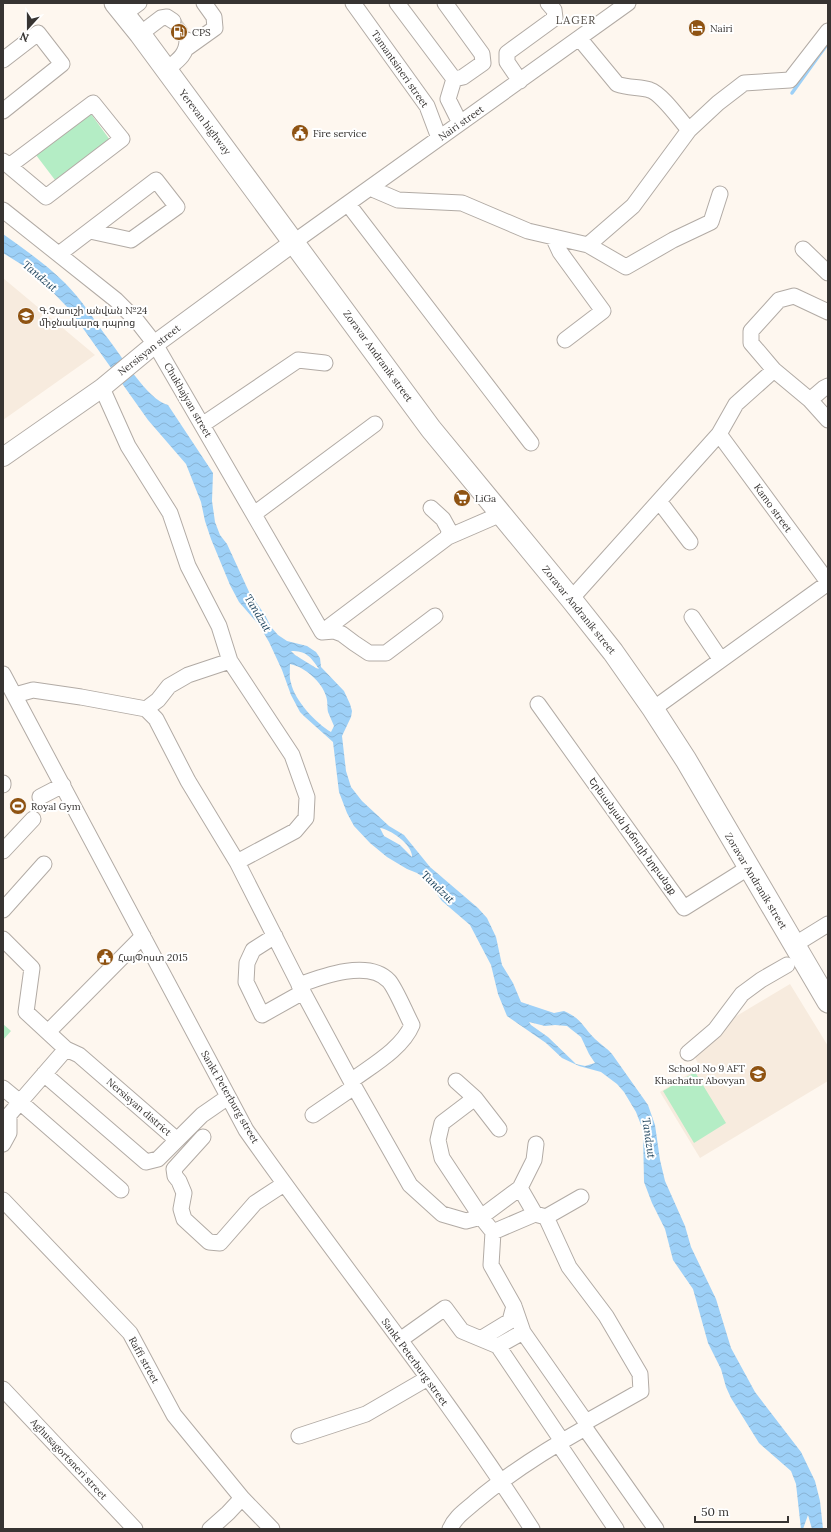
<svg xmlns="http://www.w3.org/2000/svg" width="831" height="1532" font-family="Lora,'Noto Sans Armenian',serif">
<defs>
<pattern id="water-waves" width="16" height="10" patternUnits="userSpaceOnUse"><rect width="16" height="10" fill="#9dd0f7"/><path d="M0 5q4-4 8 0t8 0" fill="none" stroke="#88b3d4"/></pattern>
</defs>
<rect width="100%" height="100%" fill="#fef7ef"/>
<path fill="#f7ebde" d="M3,278L95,355L3,420Z
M790,984L828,1046V1081L700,1158L660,1092L700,1067L688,1045Z"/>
<path fill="#b4edc5" d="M91,114L110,140L55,180L36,155Z
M3,1024L11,1031L3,1040Z
M695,1072L726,1123L694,1143L663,1091Z"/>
<path fill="url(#water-waves)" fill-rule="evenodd" d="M3,234C24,249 47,265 65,283C81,299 93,318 106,336C120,353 147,400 168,405L213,473L212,501L215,522L220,535L227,544L250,594L265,615L271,627L278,635L287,641L307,646L316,652L320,658L321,667L344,691L350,704L352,711L351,717L342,736L346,771L351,787L362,801L389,826L404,835L430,867L478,908L487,918L496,937L502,965L513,983L521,1002L554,1013L564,1011C582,1019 582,1026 595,1039C600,1044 607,1048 612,1054L648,1105L655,1125L660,1160L665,1181L685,1226L691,1247L716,1299L731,1348L755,1392L801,1452L815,1481L820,1501L823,1529H812L808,1515L803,1529H801L796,1484L791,1471L759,1443L731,1398L726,1387L721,1369L708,1343L693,1289L673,1260L665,1229L652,1203L644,1182L643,1130L636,1112L624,1092L617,1084L601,1072L579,1066L562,1058L546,1043L507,1016L498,994L491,965L470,925L442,901L426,879L417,873L407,869L387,857L370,843L354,826L347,813L339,792L333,742L305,717L300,712L291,695L282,670L269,642L259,625L239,602L230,585L211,539L205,521L201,502L186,464L148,420L70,310L41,280L24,266L3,253ZM291,651C306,651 310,656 319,669L316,668L295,655ZM290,664C305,667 322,682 326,696C328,701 327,707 328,712C330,717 332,721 334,726L331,732C316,723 295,701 291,683C289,677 290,670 290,664ZM380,828C390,829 413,845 412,857L400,845L384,836ZM529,1022L545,1026L555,1025L567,1026L581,1037L589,1054L595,1063L585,1066L576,1064L548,1037L531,1025Z"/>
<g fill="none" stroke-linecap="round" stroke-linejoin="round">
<path stroke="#9dd0f7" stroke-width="3.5" d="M792,93L828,43"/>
<path stroke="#d6d0c9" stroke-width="15" stroke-dasharray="15 8" stroke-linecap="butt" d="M173,21L187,40"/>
<g stroke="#b2aba5" stroke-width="17">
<path id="minor" d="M353,3L427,106L439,138
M397,3L454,79
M445,3L482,54L483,63L463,77L454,79
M124,14L139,3
M140,34L161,18L167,17L173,21
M579,38L617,84C628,88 640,87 650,90C662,94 680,120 689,130
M187,48L215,28L214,17L204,3
M3,60L38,33L62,64L3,111
M166,70C177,61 187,55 187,40
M454,79L448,99L460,123
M520,81L507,62V53L555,18L554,10L548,3
M3,161L9,166L46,197L122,139L93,103L9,166
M370,188L398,200L462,203L528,231L588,245L633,206L689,130L718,103L744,83L790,80L828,31
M348,204L531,443
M3,210L116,300L137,321L155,344L322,632
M553,237L560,252L603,311L565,340
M294,242L628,3
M588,245L626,267L673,240L711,222L720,194
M803,249L828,273
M59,254L156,180L177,207L131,240L90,231
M774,370L810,400L828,420
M102,388L128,446L170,513L188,566L219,626L230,661L292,755L307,797L306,818L295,831L237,862
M810,400L824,388L828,386
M202,425L298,360L325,363
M719,434L828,582
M659,501L690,542
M254,514L375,424
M448,537L501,514
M571,599L719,434L736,404L774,370L751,343V331L779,300L794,296L828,312
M692,617L721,660
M322,632L448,537L449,530L443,519L431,508
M322,632L334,631L342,634L354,643L369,653H386L435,616
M3,674L246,1130C340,1264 444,1391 532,1529
M15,695L33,690L81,697L146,709L156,719L188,781L237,862L303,992L351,1081L410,1185L442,1214L466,1221L481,1217L493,1232L491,1265L514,1306L523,1332L586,1422
M538,704L684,908L748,868
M146,709L158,700L169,686L188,675L230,661
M653,709L828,583
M3,783V785
M40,797L63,785
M3,851L33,819
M3,910L44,864
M275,936L253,950L247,963L246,982L262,1015L303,992
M3,939L32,968L26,1012L66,1049L79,1055L177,1140
M794,945L828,924
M299,985C323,976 369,959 389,981C396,989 406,1014 412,1025C402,1049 371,1066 351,1081
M48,1032L143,936
M688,1053L715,1030L742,994L761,980L787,965
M44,1074L146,1162L158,1159L202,1115L228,1097
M456,1081L475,1098
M3,1088L20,1102L66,1049
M313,1115L354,1087
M499,1129L475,1098L442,1123L438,1140L442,1158L481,1217L520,1188L534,1160L536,1144
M203,1137L174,1169L175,1176L179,1181L184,1193L181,1209L184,1219L209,1242L220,1243L255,1203L284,1184
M3,1144L9,1133V1115L20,1102L121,1190
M520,1188L535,1214
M3,1200L130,1333L174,1415L242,1498L272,1529
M493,1232L535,1214L546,1217L581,1197
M482,1338L510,1321L514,1306
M400,1340L445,1308L462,1331L498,1346L523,1332
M498,1346L562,1441
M3,1389L135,1529
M585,1428L656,1529
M299,1436L366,1414L428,1378
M558,1443L616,1529
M210,1529L228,1513L242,1498
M450,1529C455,1517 465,1511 475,1502C508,1474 546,1450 585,1428L586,1422L641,1391L640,1374L606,1316L569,1267L546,1217"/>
</g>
<g stroke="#b2aba5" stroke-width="20">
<path id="major" d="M3,457L102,388L155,344L294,242"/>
</g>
<g stroke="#b2aba5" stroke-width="23">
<path id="highway" d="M115,3L140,34L431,429L571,599L613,652L653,709L686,760L828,1002"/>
</g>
<use href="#minor" stroke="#fff" stroke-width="15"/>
<use href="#major" stroke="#fff" stroke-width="18"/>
<use href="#highway" stroke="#fff" stroke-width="21"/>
</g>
<defs>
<g id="hotel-disc" transform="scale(0.9)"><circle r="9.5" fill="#8f5312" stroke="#fff"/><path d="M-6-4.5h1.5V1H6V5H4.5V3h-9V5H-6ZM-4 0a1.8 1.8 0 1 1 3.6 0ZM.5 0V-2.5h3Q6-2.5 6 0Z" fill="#fff"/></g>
<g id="fuel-disc" transform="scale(0.9)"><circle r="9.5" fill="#8f5312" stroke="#fff"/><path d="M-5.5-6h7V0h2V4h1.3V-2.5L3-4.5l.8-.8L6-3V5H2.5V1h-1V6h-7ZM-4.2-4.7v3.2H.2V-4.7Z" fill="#fff"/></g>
<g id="civic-disc" transform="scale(0.9)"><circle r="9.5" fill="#8f5312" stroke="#fff"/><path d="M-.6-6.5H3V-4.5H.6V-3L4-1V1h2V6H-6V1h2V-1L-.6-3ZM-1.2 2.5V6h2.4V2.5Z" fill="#fff"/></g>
<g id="school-disc" transform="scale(0.9)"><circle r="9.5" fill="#8f5312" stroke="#fff"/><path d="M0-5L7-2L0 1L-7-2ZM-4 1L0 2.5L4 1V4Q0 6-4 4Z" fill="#fff"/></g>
<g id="supermarket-disc" transform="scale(0.9)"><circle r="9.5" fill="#8f5312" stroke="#fff"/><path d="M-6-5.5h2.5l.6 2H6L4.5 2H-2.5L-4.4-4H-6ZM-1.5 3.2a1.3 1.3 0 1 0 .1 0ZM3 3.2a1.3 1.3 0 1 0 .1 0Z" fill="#fff"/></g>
<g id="stadium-disc" transform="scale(0.9)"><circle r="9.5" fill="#8f5312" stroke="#fff"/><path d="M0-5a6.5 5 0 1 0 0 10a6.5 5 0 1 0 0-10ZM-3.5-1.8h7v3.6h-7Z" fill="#fff"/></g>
</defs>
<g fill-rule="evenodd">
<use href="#hotel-disc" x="697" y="28"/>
<use href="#fuel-disc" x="179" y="32"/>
<use href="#civic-disc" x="300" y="133"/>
<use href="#school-disc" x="26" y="316"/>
<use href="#supermarket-disc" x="462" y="498"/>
<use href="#stadium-disc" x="18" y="806"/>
<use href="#civic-disc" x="105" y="957"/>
<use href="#school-disc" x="758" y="1074"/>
</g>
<g text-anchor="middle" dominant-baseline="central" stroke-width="4" stroke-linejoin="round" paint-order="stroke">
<g font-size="10" fill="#373432" stroke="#fff" text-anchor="start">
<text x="710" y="28">Nairi</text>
<text x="192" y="32">CPS</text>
<text x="313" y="133">Fire service</text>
<text x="39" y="310">Գ.Չաուշի անվան №24<tspan x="39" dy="12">միջնակարգ դպրոց</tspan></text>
<text x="475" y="498">LiGa</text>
<text x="31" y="806">Royal Gym</text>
<text x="118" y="957">ՀայՓոստ 2015</text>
<text x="745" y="1068" text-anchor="end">School No 9 AFT<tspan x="745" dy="12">Khachatur Abovyan</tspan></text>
</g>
<g font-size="10" fill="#373432" stroke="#fff">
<text transform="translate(400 69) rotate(55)">Tamantsineri street</text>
<text transform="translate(205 122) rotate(53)">Yerevan highway</text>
<text transform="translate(461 123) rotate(-35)">Nairi street</text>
<text transform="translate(149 350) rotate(-38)">Nersisyan street</text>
<text transform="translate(378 356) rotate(54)">Zoravar Andranik street</text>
<text transform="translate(188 400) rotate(60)">Chukhajyan street</text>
<text transform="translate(773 508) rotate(54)">Kamo street</text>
<text transform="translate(579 610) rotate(51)">Zoravar Andranik street</text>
<text transform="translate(633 836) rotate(54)">Երեւանյան խճուղի նրբանցք</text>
<text transform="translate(756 881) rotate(59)">Zoravar Andranik street</text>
<text transform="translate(230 1097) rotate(60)">Sankt Peterburg street</text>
<text transform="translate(139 1107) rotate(41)">Nersisyan district</text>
<text transform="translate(144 1360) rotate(61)">Raffi street</text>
<text transform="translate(415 1362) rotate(54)">Sankt Peterburg street</text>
<text transform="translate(69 1459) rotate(47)">Aghusagortsneri street</text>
</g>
<g font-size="11" letter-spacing="1" fill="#524c46" stroke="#fff">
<text x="576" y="20">LAGER</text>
</g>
<g font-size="11" font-style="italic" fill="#1a405a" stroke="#fff">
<text transform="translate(40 276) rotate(40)">Tandzut</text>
<text transform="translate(258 613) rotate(59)">Tandzut</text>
<text transform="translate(438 887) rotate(44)">Tandzut</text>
<text transform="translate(649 1138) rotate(82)">Tandzut</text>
</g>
</g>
<rect width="831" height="1532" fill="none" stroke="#373432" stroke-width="8"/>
<g transform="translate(28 28) rotate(201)" stroke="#ffffff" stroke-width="3" paint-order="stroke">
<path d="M0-3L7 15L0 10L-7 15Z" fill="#373432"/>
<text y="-6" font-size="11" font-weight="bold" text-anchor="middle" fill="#373432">N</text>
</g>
<path d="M695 1516v6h93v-6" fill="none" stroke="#373432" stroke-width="2"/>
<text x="701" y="1516" font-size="12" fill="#373432" stroke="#ffffff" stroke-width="3" paint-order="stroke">50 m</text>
</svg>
